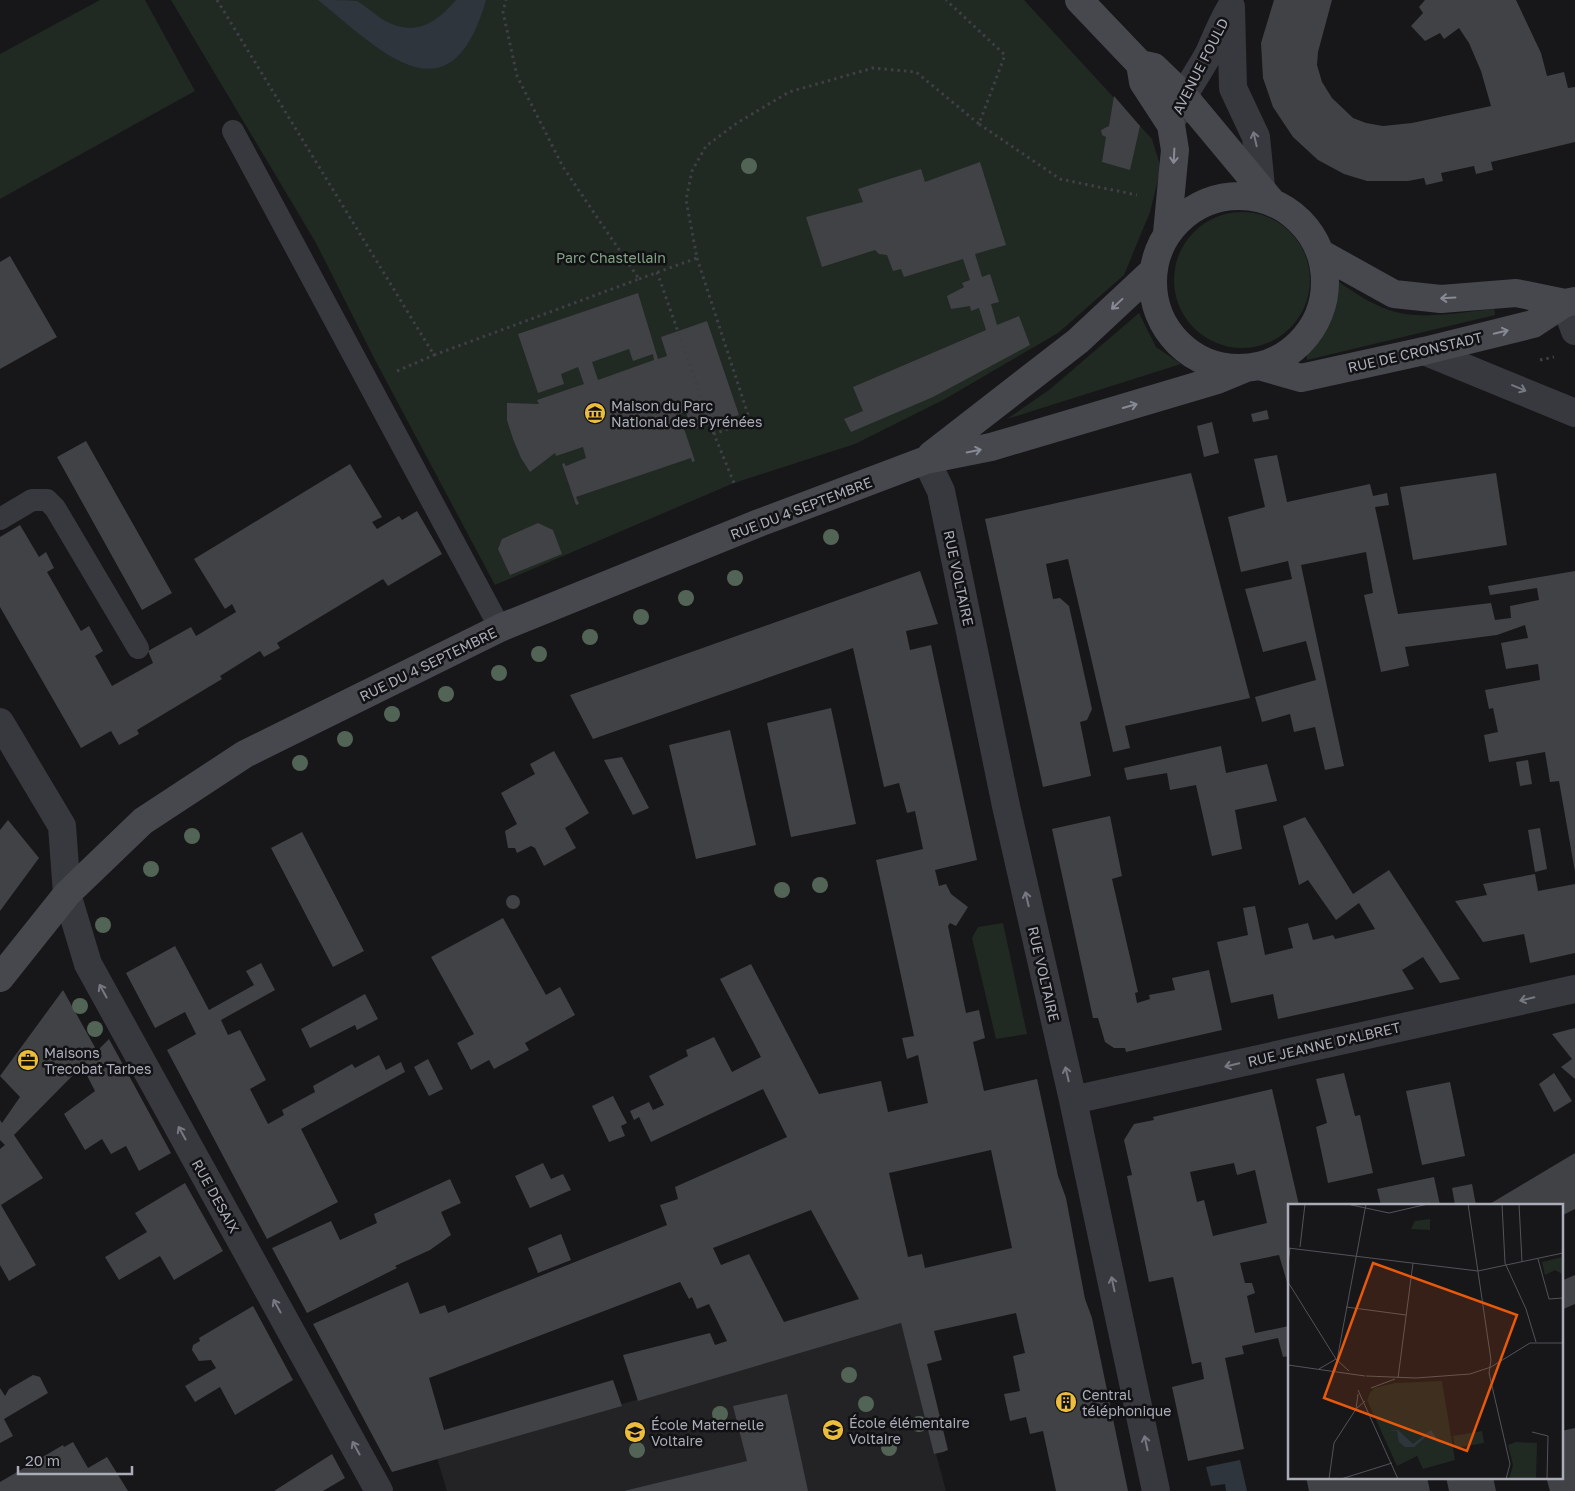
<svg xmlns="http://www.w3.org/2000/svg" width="1575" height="1491" font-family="'Golos Text',sans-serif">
<rect width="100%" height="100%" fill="#171719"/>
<path fill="#232326" d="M901,1323L946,1491H447L437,1458Z"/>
<path fill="#212923" d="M100,0H145L195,91L0,199V54Z
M171,0H1024L1152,139L1161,168L1150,212L1124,275L1058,333L945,399L855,444L734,483L495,585L374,358L316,243Z
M1174 280a68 68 0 1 1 136 0a68 68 0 1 1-136 0Z
M1338,281C1354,293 1370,303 1389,310C1421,321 1461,312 1494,309L1495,315L1307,360V354L1330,317Z
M1139,313L1156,347L1181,364L1007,419L1049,390Z
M1003,923L1027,1034L996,1039L972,938L978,927Z"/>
<path fill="#2e353d" d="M318,0C329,0 348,0 357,1C366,6 374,14 382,19C414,38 435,24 456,0H486C450,126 380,50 318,0Z
M1240,1460L1247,1491H1226L1225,1484L1211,1486L1206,1467Z"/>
<path fill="#414246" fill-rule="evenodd" d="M1274,0H1332L1318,52L1317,65L1322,82L1332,98L1353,118L1366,123L1383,126L1412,123L1491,106L1481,71L1469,43L1459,28L1444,39L1440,33L1425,41L1411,26L1423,13L1419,7L1425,0H1516L1541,53L1547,76L1564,72L1568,88L1575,87V142L1491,162L1493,170L1476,174L1474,166L1441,173L1443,181L1426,185L1424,178L1408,181H1367L1344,174L1318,160L1293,137L1273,107L1263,78L1261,43Z
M1114,96L1140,126L1130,170L1102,162L1106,137L1102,135L1101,130L1109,126Z
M980,162L1006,245L975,254L982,277L990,274L999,302L991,304L997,325L1019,316L1030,345L933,397L851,432L844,419L863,411L853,387L986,330L979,308L971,311L970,306L951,309L947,296L964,287L962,283L970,280L963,259L904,277L901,269L893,271L887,255L879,254L875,250L822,267L806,217L863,202L858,189L921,169L925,182Z
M10,256L57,337L0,369V262Z
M638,293L658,359L667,356L661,337L707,321L739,415L692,430L686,412L679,414L695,461L692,462L691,458L576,497L579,504L576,505L562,464L564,463L566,466L586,458L583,447L556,456L555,453L530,472L521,458L513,439L507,420V403L539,404L537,400L584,384L578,367L561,374L564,384L538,393L518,334ZM629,349L633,361L653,354L654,360L598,380L592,362Z
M1267,410L1269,419L1253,422L1251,414Z
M1212,422L1219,453L1204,457L1197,426Z
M86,441L172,593L142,610L57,457Z
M1277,455L1287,502L1370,484L1373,496L1387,493L1389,505L1375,507L1398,614L1491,603L1495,620L1511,618L1510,606L1539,600L1537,588L1490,595L1488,586L1575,571V872L1559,781L1550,782L1545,752L1489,762L1484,735L1498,732L1493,708L1489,709L1485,690L1540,680L1538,664L1506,669L1501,643L1528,638L1525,625L1497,635L1405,647L1409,666L1381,672L1364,595L1373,593L1366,552L1301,565L1344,766L1325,770L1315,727L1294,732L1290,714L1262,722L1255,697L1316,680L1306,641L1263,652L1245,589L1292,579L1288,561L1241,572L1228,517L1265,507L1254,459Z
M350,464L382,517L372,522L377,529L399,516L402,520L417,511L442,554L388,586L383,579L277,643L280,648L264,657L260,651L220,676L222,679L137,730L139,734L119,745L111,731L81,748L0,607V537L20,525L39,557L46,552L54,568L47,572L81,631L89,626L103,651L95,656L112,686L153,663L148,651L191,627L196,636L236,612L232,604L225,609L194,559Z
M1191,473L1250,698L1125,726L1130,748L1113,752L1068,559L1046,564L1053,599L1060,598L1069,606L1092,709L1087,720L1080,722L1091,776L1043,787L985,519Z
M1496,473L1507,545L1413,560L1400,487Z
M538,523L553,530L562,554L510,575L498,549L502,539Z
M920,571L938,624L906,631L910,650L931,645L977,860L935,870L939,886L946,884L951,894L968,907L956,926L950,923L948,926L966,1013L979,1010L985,1038L973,1042L984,1091L1037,1079L1058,1176L1066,1198L1085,1299L1092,1318L1128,1491H1056L1043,1431L1030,1434L1026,1417L1010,1421L1004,1394L1020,1391L1013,1356L1025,1353L1016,1313L934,1331L942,1360L927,1364L948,1450L943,1452L934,1454L901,1323L638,1401L623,1355L710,1333L715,1345L727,1341L709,1304L697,1309L692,1297L689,1299L680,1282L429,1378L444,1430L613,1380L622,1406L392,1472L313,1324L408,1282L420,1314L445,1305L448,1313L667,1225L660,1205L678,1199L675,1187L787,1137L763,1089L651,1142L639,1117L634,1120L630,1111L649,1102L653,1110L664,1105L649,1076L688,1056L686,1050L714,1037L732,1072L761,1057L720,979L751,964L819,1094L881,1081L888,1112L928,1103L918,1055L907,1059L902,1038L914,1036L876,860L923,849L915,811L907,813L899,783L884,787L853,648L593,739L570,695ZM991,1150L1012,1248L925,1268L922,1254L908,1257L889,1173ZM811,1210L859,1299L784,1322L749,1254L721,1265L713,1248Z
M831,708L856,824L791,837L767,723Z
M730,730L756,845L696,859L669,745Z
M1221,746L1226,773L1267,764L1277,801L1235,810L1242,849L1212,856L1196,785L1170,790L1167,773L1127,780L1124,768Z
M554,751L589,813L565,828L576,848L544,866L535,848L531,846L517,853L515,848H508L505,831L517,824L501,793L535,774L530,764Z
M622,757L649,808L633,815L604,760Z
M1528,760L1532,784L1520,786L1516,762Z
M1110,816L1122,876L1112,879L1138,992L1135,993L1137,1003L1150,999L1149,995L1175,990L1172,978L1209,970L1222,1030L1126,1052L1125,1048H1114L1105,1042L1098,1018H1093L1052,829Z
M1305,817L1353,894L1389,870L1460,979L1440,983L1423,957L1402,970L1414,989L1278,1019L1273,994L1231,1003L1217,942L1248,935L1243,908L1255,906L1265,955L1293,948L1288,928L1308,923L1313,940L1333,935L1335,939L1375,929L1359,903L1336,920L1308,880L1299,885L1283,826Z
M8,820L39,858L0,911V830Z
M1540,828L1547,869L1535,872L1528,830Z
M302,832L364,951L333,967L271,848Z
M1535,874L1538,891L1575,884V953L1530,963L1524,934L1483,942L1455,901L1487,895L1483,884Z
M506 902a7 7 0 1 1 14 0a7 7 0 1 1-14 0Z
M503,918L546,995L560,987L575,1015L525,1043L529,1050L494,1069L489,1060L471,1070L457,1043L474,1034L431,957Z
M175,946L209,1010L254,985L246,971L261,963L275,990L221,1020L228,1035L240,1030L266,1080L250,1089L268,1124L284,1115L282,1110L315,1092L313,1086L352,1064L355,1068L379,1055L386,1070L401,1062L405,1072L301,1129L338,1202L267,1239L167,1050L196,1034L185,1012L155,1028L126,973Z
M63,990L97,1051L109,1039L171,1153L139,1171L126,1146L111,1154L102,1139L85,1150L64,1114L95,1091L82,1066L14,1135L43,1178L1,1205L36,1265L9,1281L0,1265V1149L5,1145L0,1140V1120L2,1123L20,1097L0,1076Z
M365,994L378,1019L357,1030L355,1025L310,1048L301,1029Z
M1575,1028V1079L1561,1067L1572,1059L1552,1034Z
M428,1059L443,1089L429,1096L414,1067Z
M1344,1073L1355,1116L1360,1115L1373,1173L1328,1183L1316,1127L1327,1123L1316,1079Z
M1554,1073L1572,1101L1554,1112L1539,1084Z
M1450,1082L1465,1156L1422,1165L1406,1091Z
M1272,1089L1299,1205H1289V1289L1279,1255L1240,1263L1245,1283H1252L1255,1293L1247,1296L1255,1333L1289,1326V1356L1283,1357L1278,1338L1242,1346L1244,1354L1225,1358L1244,1449L1188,1461L1172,1387L1204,1379L1201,1362L1192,1364L1173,1277L1149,1282L1127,1176L1132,1175L1124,1140L1134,1124L1154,1120L1153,1117ZM1234,1163L1237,1175L1255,1170L1267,1223L1213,1236L1204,1200L1197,1202L1190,1172Z
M613,1096L627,1123L621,1126L625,1136L609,1142L592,1106Z
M1575,1153V1209L1561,1216V1205H1488Z
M543,1163L551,1179L563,1174L571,1190L530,1208L515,1176Z
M1434,1177L1440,1205H1381L1377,1189Z
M450,1179L461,1203L441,1212L451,1235L430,1250L395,1266L397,1268L307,1313L272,1248L331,1221L340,1240L377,1223L374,1214Z
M185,1183L223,1251L174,1280L160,1256L119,1280L105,1257L147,1232L135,1213Z
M1472,1184L1476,1205H1455L1452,1188Z
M561,1234L571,1260L538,1273L528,1248Z
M1575,1275V1304L1561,1310V1281Z
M253,1306L293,1380L235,1415L220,1387L195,1402L185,1386L216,1368L211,1360L199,1361L192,1350L193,1345L200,1341L199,1338Z
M33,1375L40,1377L48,1393L4,1419L13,1436L0,1443V1388L5,1396L9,1389Z
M787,1394L808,1491H624L747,1461L733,1406Z
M1575,1428V1491H1550L1546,1477H1561V1431Z
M73,1442L88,1468L107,1457L128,1491H0V1482L63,1445L64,1447Z
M332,1454L345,1478L323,1491H274Z
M1306,1477H1427L1430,1491H1309Z
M1446,1477H1493L1496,1491H1449Z"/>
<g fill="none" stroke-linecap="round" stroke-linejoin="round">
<path stroke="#3e4045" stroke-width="3" stroke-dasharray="2.5 4" stroke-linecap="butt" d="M217,0L434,355L639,279L563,167L517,76L503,12L506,0
M979,124L1060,179L1137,195
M697,258L750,421L714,434L734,483
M657,272L714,434
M639,279L697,258L686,200L692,171L706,146L737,123L789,92L873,68L916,72L979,124L1005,55L946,0
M1540,360L1554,357
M397,371L434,355"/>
<path stroke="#38393e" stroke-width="22" d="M233,131L500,628
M0,519L32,500H47L55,508L138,648"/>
<path stroke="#38393e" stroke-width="28" d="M1175,115C1183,92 1198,74 1209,53C1216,37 1222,22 1231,7L1233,88L1256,137L1261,187
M1565,303L1575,331
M1424,351L1575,413
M926,460L941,491L1006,806L1073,1100L1156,1491
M0,722L62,826L67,894L88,964L379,1491
M1073,1100L1575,989"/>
<path stroke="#46484e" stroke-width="28" d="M1079,0L1140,64L1143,82L1171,125L1175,150L1167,233
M1140,64L1154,67L1182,94L1272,202
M1153 282a86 86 0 1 1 172 0a86 86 0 1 1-172 0Z
M1322,254L1394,294L1441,299L1516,293L1565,303
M1259,366L1301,378L1424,351L1533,324L1565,303L1575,301
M931,455L1078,341L1153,271
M0,978L67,894L143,821L245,754L500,628L759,523L926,460L991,447L1217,380L1246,368"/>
</g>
<g fill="#526455">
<circle cx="749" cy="166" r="8"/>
<circle cx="831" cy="537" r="8"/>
<circle cx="735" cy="578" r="8"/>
<circle cx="686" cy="598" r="8"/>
<circle cx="641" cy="617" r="8"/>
<circle cx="590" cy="637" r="8"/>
<circle cx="539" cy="654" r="8"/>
<circle cx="499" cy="673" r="8"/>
<circle cx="446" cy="694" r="8"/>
<circle cx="392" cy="714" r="8"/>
<circle cx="345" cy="739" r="8"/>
<circle cx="300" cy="763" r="8"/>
<circle cx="192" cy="836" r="8"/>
<circle cx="151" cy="869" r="8"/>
<circle cx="820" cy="885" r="8"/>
<circle cx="782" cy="890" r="8"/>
<circle cx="103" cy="925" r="8"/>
<circle cx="80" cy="1006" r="8"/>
<circle cx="95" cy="1029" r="8"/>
<circle cx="849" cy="1375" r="8"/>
<circle cx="866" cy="1404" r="8"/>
<circle cx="720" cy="1414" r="8"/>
<circle cx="919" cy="1424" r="8"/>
<circle cx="889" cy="1448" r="8"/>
<circle cx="637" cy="1450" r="8"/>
</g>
<defs><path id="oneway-shaft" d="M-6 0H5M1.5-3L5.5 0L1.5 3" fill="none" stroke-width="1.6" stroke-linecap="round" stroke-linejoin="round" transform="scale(1.25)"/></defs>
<g stroke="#777982">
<use href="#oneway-shaft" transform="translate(1255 139) rotate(-103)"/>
<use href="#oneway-shaft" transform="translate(1519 388) rotate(23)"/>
<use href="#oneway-shaft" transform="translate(1027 899) rotate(-103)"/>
<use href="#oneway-shaft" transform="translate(103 991) rotate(-119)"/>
<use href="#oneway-shaft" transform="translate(1527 999) rotate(167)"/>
<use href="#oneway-shaft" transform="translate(1232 1065) rotate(167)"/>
<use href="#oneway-shaft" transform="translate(1067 1074) rotate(-103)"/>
<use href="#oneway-shaft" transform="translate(182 1133) rotate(-119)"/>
<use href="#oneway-shaft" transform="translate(1113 1284) rotate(-102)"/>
<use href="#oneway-shaft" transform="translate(277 1306) rotate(-119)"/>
<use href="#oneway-shaft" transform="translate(1146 1443) rotate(-102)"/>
<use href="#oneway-shaft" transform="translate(356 1448) rotate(-119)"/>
</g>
<g stroke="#878a94">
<use href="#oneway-shaft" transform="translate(1174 156) rotate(93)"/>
<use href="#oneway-shaft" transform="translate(1448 298) rotate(177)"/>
<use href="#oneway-shaft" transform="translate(1117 304) rotate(137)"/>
<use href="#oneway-shaft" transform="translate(1501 332) rotate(-14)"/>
<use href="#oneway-shaft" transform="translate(1130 406) rotate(-16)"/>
<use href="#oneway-shaft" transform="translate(974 451) rotate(-11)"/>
</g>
<defs>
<g id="museum-disc" transform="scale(1.125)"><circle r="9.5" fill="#ecbd3c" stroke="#121214"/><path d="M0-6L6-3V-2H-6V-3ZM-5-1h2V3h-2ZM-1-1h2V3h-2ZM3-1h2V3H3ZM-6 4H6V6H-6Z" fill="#111"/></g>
<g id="office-disc" transform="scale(1.125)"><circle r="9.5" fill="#ecbd3c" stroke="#121214"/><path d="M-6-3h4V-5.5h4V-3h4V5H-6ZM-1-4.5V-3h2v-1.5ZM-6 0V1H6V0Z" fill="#111"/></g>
<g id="building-disc" transform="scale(1.125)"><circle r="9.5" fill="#ecbd3c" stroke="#121214"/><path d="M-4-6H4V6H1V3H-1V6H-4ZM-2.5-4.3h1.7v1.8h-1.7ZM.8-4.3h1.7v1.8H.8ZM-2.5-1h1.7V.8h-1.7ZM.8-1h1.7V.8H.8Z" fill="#111"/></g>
<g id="school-disc" transform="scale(1.125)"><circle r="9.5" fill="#ecbd3c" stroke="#121214"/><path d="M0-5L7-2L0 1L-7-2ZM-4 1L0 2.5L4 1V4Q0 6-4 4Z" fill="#111"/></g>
</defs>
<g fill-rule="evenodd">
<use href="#museum-disc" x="595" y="413"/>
<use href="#office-disc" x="28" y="1060"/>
<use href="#building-disc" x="1066" y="1402"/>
<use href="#school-disc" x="833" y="1430"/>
<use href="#school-disc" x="635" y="1432"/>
</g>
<g text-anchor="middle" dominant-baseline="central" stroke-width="5" stroke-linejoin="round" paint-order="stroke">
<g font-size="14" fill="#aaadb9" stroke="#121214">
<text transform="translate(1200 66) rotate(-63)">AVENUE FOULD</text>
<text transform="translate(1415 352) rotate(-13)">RUE DE CRONSTADT</text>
<text transform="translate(801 508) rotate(-21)">RUE DU 4 SEPTEMBRE</text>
<text transform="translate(959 578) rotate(78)">RUE VOLTAIRE</text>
<text transform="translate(428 664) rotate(-26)">RUE DU 4 SEPTEMBRE</text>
<text transform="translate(1044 974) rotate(77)">RUE VOLTAIRE</text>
<text transform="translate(1324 1044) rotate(-13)">RUE JEANNE D'ALBRET</text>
<text transform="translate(216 1196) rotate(61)">RUE DESAIX</text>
</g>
<g font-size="14" fill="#82a386" stroke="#121214">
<text x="611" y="257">Parc Chastellain</text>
</g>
<g font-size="14" fill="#aaadb9" stroke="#121214" text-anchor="start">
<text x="611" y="405">Maison du Parc<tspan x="611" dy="16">National des Pyrénées</tspan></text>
<text x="44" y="1052">Maisons<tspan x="44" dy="16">Trecobat Tarbes</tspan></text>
<text x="1082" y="1394">Central<tspan x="1082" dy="16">téléphonique</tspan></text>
<text x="849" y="1422">École élémentaire<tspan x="849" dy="16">Voltaire</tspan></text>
<text x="651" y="1424">École Maternelle<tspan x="651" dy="16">Voltaire</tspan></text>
</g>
</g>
<g transform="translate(1288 1204)">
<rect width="275" height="275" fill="#171719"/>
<path d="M142,15V26L123,25L127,17ZM275,53L274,70L267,66L257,71L254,58ZM154,177L167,256L135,265L129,252L109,262L79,196L82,189L86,184L107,179ZM194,227L196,239L167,244L165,232ZM228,238L249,239L248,275H221L225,261L220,241Z" fill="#212923"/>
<path d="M110,226L125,240L143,226L153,241L141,230L126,243H117L111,238L109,227H100Z" fill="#2e353d"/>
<path fill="none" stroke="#525359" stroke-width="1" d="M59,0L101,9L140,0M180,0L203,156L201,169L222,260L218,275M214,0L217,59L238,105L248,138M231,0L234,58M12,43L17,0M0,44L190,67L275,49M250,55L261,95L275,94M0,60L2,44M0,78L48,155L61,167M58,103L118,111M0,161L77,172M31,165L48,155M47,167L78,0M78,172L128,174L182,170L203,163L242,139H275M110,174L125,59M83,184L107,175M70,186L110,275M70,190L68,205L77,197M244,228L260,232L259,275M41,275L46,239L68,205M53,275L104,259"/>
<path fill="#e8590c" fill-opacity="0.15" stroke="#e8590c" stroke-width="2.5" d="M85,59L229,111L179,247L36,194Z"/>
<rect width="275" height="275" fill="none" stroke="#aaadb9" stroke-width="2.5"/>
</g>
<path d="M18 1466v8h114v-8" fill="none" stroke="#aaadb9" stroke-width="2.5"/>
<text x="25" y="1466" font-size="15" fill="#aaadb9" stroke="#121214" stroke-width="4" paint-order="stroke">20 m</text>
</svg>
